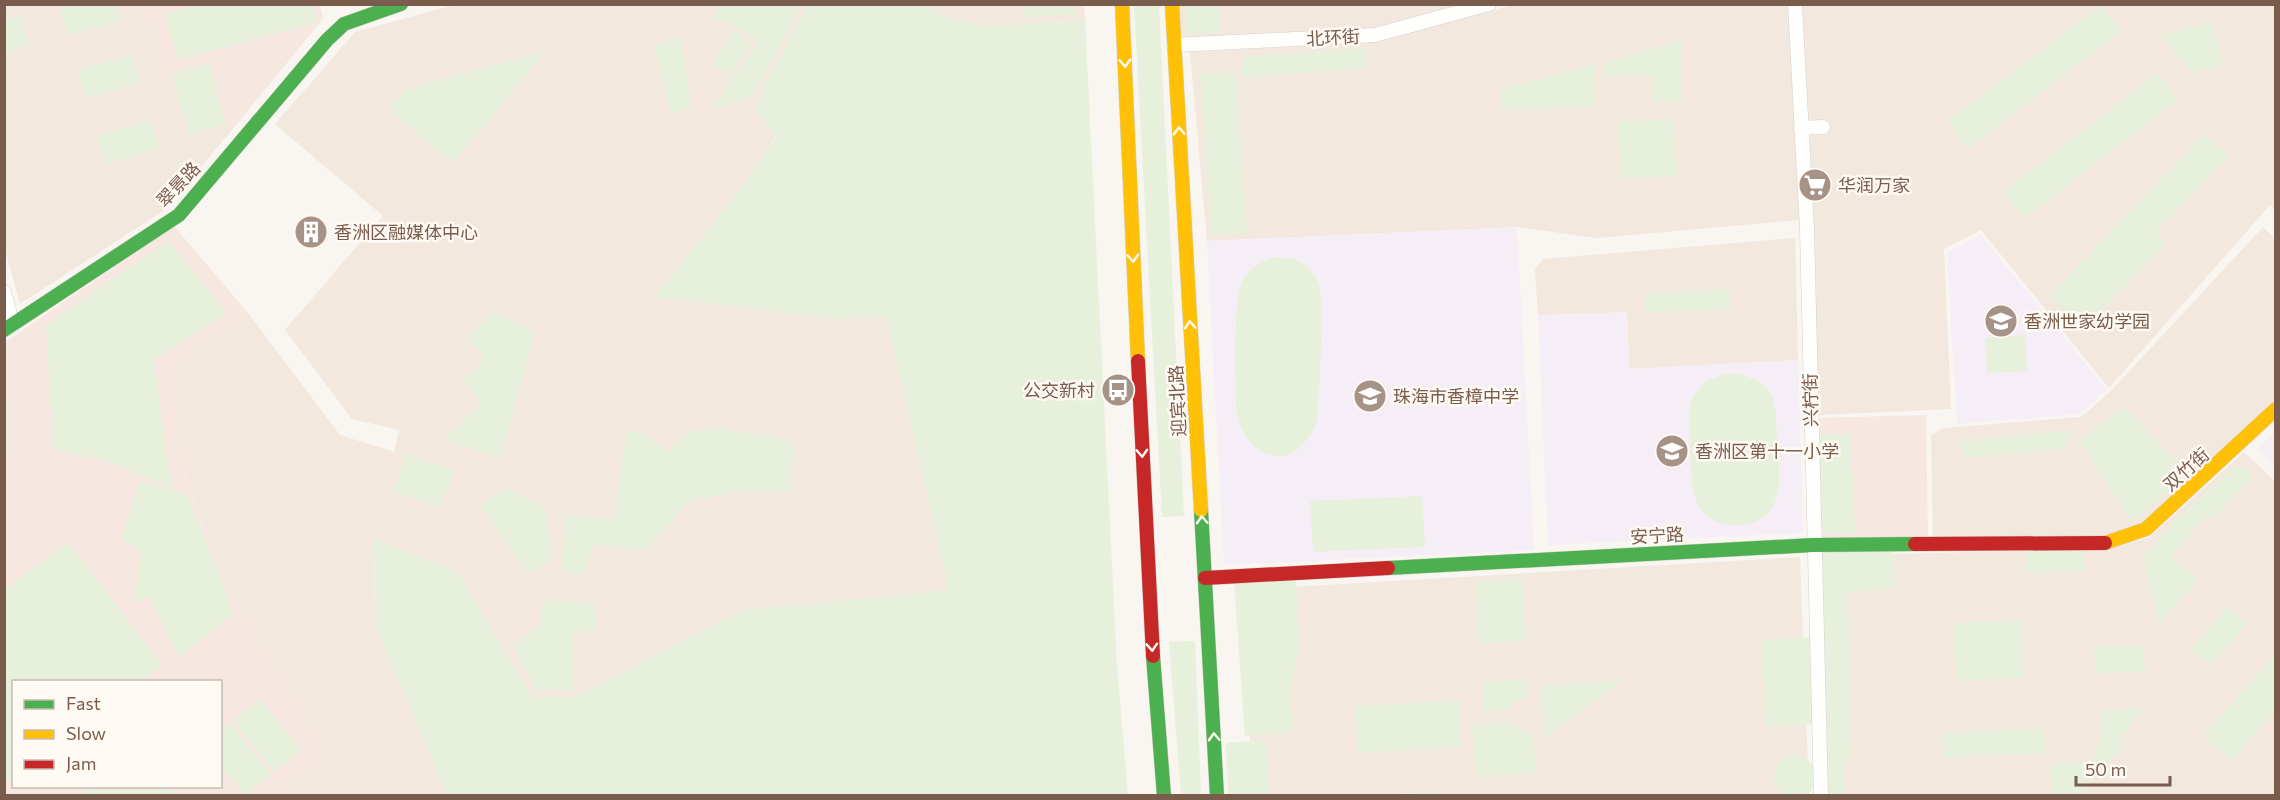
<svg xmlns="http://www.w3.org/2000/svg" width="2280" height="800" font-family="Commissioner,'Noto Sans SC',sans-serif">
<rect width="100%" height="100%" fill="#f9f5f0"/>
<path fill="#f2e8de" d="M4,5H149L166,70L212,58L232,130L166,209L20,304L5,249Z
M454,5H809L763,89L776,136L751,175L655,297L837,319L886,316L949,590L742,610L574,698L532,697L458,572L374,540L375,624L447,795H268L324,754L218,571L182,462L171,364L248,313L340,435L394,452L399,430L352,419L285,330L383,216L275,124L355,32Z
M924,5H1084L1085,20L988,26L946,17Z
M1172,5H1490L1375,35L1174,45Z
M1513,5H1789L1799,220L1597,238L1517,227L1207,241L1190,52L1361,43Z
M1800,5H2275V209L2270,205L2109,388L1981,230L1944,249L1951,409L1818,415Z
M2263,227L2275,239V403L2142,526L2108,537L1933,540L1931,435L1944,428L2081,417L2111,391Z
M1795,238L1798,360L1629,369L1627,313L1538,315L1535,269L1543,259Z
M2244,452L2275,481V795H1834L1825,556L2113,548L2150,537Z
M1800,557L1809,795H1253L1241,590Z"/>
<path fill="#f6e8e1" d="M149,5H320L323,19L232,130L212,58L166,70Z
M174,226L248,313L171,364L182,462L218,571L324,754L268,795H176L170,787L220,786V682H14V786L89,787L80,795H5L4,343Z
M1926,415L1928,538L1818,540L1816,418Z"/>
<path fill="#f6eef6" d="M1517,227L1534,550L1224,565L1207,241Z
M1981,235L2107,390L2079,414L1957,424L1947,252Z
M1627,312L1629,369L1798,360L1803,533L1548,545L1538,315Z
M2275,431V466L2258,449Z"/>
<path fill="#e7f0db" d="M69,4L117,5L122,20L68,35L60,7Z
M809,4L924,5L946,17L988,26L1085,20L1117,667L1128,795H447L375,624L374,539L458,572L532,697L574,698L742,610L949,590L886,316L837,319L655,297L751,175L776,137L756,110L763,89Z
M202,5H313L318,22L178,60L165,14Z
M720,5H802L752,97L712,109L759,42L734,26L712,18Z
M1024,5H1075V14L1025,17Z
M1134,5H1159L1184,516L1162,517Z
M1185,5H1220L1221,33L1186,34Z
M2101,5L2123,31L1968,148L1947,121Z
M21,16L29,45L5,52V21Z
M2212,22L2223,65L2192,73L2160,35Z
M734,31L752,44L730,76L712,63Z
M681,37L691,108L671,114L654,45Z
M1682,40V102H1652V76H1603V63Z
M1365,48L1366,68L1242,78L1241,57Z
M545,52L453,163L389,110L407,88Z
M132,55L140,83L86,98L78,70Z
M209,64L225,124L189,135L172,75Z
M1596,64V107L1502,110L1501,89Z
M1236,71L1247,233L1211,235L1200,74Z
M2157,73L2178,100L2024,219L2003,192Z
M1674,119L1677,176L1620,178L1618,121Z
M151,120L159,149L105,164L97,135Z
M2204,134L2228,156L2156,232L2167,243L2084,329L2049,296Z
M168,241L227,313L154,360L167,461L175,489L102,459L53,450L46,325Z
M1274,257L1294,259L1308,266C1313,273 1319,281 1320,290C1323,306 1320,409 1316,424C1314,428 1312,433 1309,436C1283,478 1239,449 1236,407C1236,380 1232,299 1244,278C1251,267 1262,261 1274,257Z
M1729,289L1730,309L1646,313L1645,293Z
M493,311L535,332L500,458L444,440L481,402L463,381L485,358L468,338Z
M2025,335L2027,371L1987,373L1985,338Z
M6,352L7,454H4Z
M1732,373C1745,375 1760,379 1768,390C1778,404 1776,423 1777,439C1780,472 1788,524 1738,525C1687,526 1692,479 1690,444C1690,430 1686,411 1692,399C1700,381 1715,376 1732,373Z
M2124,406L2189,475L2131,522L2080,440Z
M721,428L794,442L790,492L738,491L688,502L646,550L593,545L584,575L561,571L566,514L613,519L627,431L644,433L667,452L688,432Z
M2074,430L2065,449L1965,458L1957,442Z
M1851,434L1855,533L1823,534L1819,435Z
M405,453L455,471L440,507L395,492Z
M2239,464L2253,476L2213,519L2207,515L2171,556L2198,580L2159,625L2143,557L2181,514Z
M140,481L187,495L234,613L179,657L149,597L134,603L141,553L121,539Z
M507,488L545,508L552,559L528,575L481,505Z
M1422,496L1425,547L1313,552L1310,501Z
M68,542L162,665L141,681L14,682L13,777L5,784V589Z
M2084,546V571L2025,573V548Z
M1893,547L1895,589L1848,592L1851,760L1844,761L1845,795H1827L1818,549Z
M1296,577L1299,648L1291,687L1293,732L1245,736L1234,581Z
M1522,578L1526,640L1479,644L1475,581Z
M543,600L594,603L596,630L572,633L574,691L536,689L513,646L541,625Z
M2227,607L2247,623L2211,666L2191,649Z
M2021,620L2024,678L1956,681L1953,623Z
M1812,637L1816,724L1765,727L1761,640Z
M1195,641L1201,795H1181L1169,642Z
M2144,646L2145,672L2095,673L2094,647Z
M2275,654V711L2232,761L2203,736Z
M1526,679L1527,697L1514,701L1509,710L1484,712L1483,682Z
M1623,680L1544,738L1541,686Z
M260,699L301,751L274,772L233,720Z
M1459,700L1461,747L1358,753L1355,706Z
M2144,708L2119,740L2124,746L2077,795H2052L2050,764L2093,761L2101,736L2100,711Z
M1512,722L1519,731L1533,732L1536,773L1476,777L1472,725Z
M230,723L271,775L245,795L221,766V730Z
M2044,728L2045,753L1943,758L1942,733Z
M1266,740L1269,795H1228L1226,743Z
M1774 777a21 21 0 1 1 42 0a21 21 0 1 1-42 0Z
M89,787H170L177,795H80Z
M1441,791V795H1364Z"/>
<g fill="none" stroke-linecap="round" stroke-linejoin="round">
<g stroke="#d7d1cb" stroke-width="15">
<path id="street" d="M1795,4L1807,229L1821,796
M1174,45L1375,35L1489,4
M1801,128L1823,127
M4,292L13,325"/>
</g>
<g stroke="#d9d2cb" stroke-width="15">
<path id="fast" d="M4,330L179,215L327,40L344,24L401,4
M1201,510L1217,796
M1388,568L1813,545L1915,544
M1153,656L1164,796"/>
</g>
<g stroke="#d9d2cb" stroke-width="15">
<path id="slow" d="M1122,4L1138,361
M1172,4L1201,510
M2105,543L2146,529L2276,409"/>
</g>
<g stroke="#d9d2cb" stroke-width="15">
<path id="jam" d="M1138,361L1153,656
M1915,544L2105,543
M1205,578L1388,568"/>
</g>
<use href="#street" stroke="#fefefd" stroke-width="14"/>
<use href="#fast" stroke="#4caf50" stroke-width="14"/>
<use href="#slow" stroke="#ffc107" stroke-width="14"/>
<use href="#jam" stroke="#c62828" stroke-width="14"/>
</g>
<defs><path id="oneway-chevron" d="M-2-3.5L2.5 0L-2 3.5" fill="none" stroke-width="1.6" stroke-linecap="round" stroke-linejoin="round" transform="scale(1.5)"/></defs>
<g stroke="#fffaf3">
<use href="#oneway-chevron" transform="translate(1125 63) rotate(87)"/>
<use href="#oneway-chevron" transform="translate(1179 131) rotate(-93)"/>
<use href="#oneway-chevron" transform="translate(1133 258) rotate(87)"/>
<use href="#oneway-chevron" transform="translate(1190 325) rotate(-93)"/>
<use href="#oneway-chevron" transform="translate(1142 453) rotate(87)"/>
<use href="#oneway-chevron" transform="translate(1202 520) rotate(-93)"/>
<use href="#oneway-chevron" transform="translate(1152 647) rotate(86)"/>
<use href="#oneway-chevron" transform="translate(1214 737) rotate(-93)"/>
</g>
<defs>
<g id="supermarket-disc" transform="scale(1.725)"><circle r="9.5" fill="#a69286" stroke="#fffaf3"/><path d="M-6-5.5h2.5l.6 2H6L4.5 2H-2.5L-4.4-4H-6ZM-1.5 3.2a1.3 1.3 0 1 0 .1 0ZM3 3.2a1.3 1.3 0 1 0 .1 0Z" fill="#fff"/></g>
<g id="building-disc" transform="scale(1.725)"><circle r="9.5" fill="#a69286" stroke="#fffaf3"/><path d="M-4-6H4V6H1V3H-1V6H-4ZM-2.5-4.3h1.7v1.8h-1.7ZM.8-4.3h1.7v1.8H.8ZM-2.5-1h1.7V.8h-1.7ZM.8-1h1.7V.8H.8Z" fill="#fff"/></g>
<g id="school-disc" transform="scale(1.725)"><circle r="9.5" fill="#a69286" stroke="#fffaf3"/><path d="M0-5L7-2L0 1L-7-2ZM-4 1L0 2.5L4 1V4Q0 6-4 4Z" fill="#fff"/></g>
<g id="bus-disc" transform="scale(1.725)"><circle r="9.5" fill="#a69286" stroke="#fffaf3"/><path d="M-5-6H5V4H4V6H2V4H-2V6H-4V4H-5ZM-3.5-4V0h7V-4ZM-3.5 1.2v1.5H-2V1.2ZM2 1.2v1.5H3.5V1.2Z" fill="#fff"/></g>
</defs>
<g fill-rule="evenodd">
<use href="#supermarket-disc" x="1815" y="185"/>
<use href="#building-disc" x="311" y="232"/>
<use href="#school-disc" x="2001" y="321"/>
<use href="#bus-disc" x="1118" y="390"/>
<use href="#school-disc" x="1370" y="396"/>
<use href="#school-disc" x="1672" y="451"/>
</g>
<g text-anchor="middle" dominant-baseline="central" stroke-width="5" stroke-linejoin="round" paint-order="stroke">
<g font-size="18" fill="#7a5c4d" stroke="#fffaf3">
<text transform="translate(1333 37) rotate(-3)">北环街</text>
<text transform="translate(178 184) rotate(-47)">翠景路</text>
<text transform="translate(1810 400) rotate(-91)">兴柠街</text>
<text transform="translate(1177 401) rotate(-93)">迎宾北路</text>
<text transform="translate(2186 469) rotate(-42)">双竹街</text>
<text transform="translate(1657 535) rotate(-3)">安宁路</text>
</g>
<g font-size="18" fill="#7a5c4d" stroke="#fffaf3" text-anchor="start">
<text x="1838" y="185">华润万家</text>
<text x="334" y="232">香洲区融媒体中心</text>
<text x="2024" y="321">香洲世家幼学园</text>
<text x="1095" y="390" text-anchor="end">公交新村</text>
<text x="1393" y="396">珠海市香樟中学</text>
<text x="1695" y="451">香洲区第十一小学</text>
</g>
</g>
<rect width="2280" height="800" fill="none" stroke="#7a5c4d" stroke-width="12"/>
<rect x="12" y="680" width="210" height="108" fill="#fffaf3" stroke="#cabbb1" stroke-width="1.5"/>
<rect x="24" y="700" width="30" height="9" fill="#4caf50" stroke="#cabbb1" stroke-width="1.5"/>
<text x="66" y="710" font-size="18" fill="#7a5c4d">Fast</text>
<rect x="24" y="730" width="30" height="9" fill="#ffc107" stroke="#cabbb1" stroke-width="1.5"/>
<text x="66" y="740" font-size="18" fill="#7a5c4d">Slow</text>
<rect x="24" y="760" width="30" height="9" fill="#c62828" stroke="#cabbb1" stroke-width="1.5"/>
<text x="66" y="770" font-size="18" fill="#7a5c4d">Jam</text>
<path d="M2076 776v9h94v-9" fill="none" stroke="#7a5c4d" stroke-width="3"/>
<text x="2085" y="776" font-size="18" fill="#7a5c4d" stroke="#fffaf3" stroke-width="4.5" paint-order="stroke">50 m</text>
</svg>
